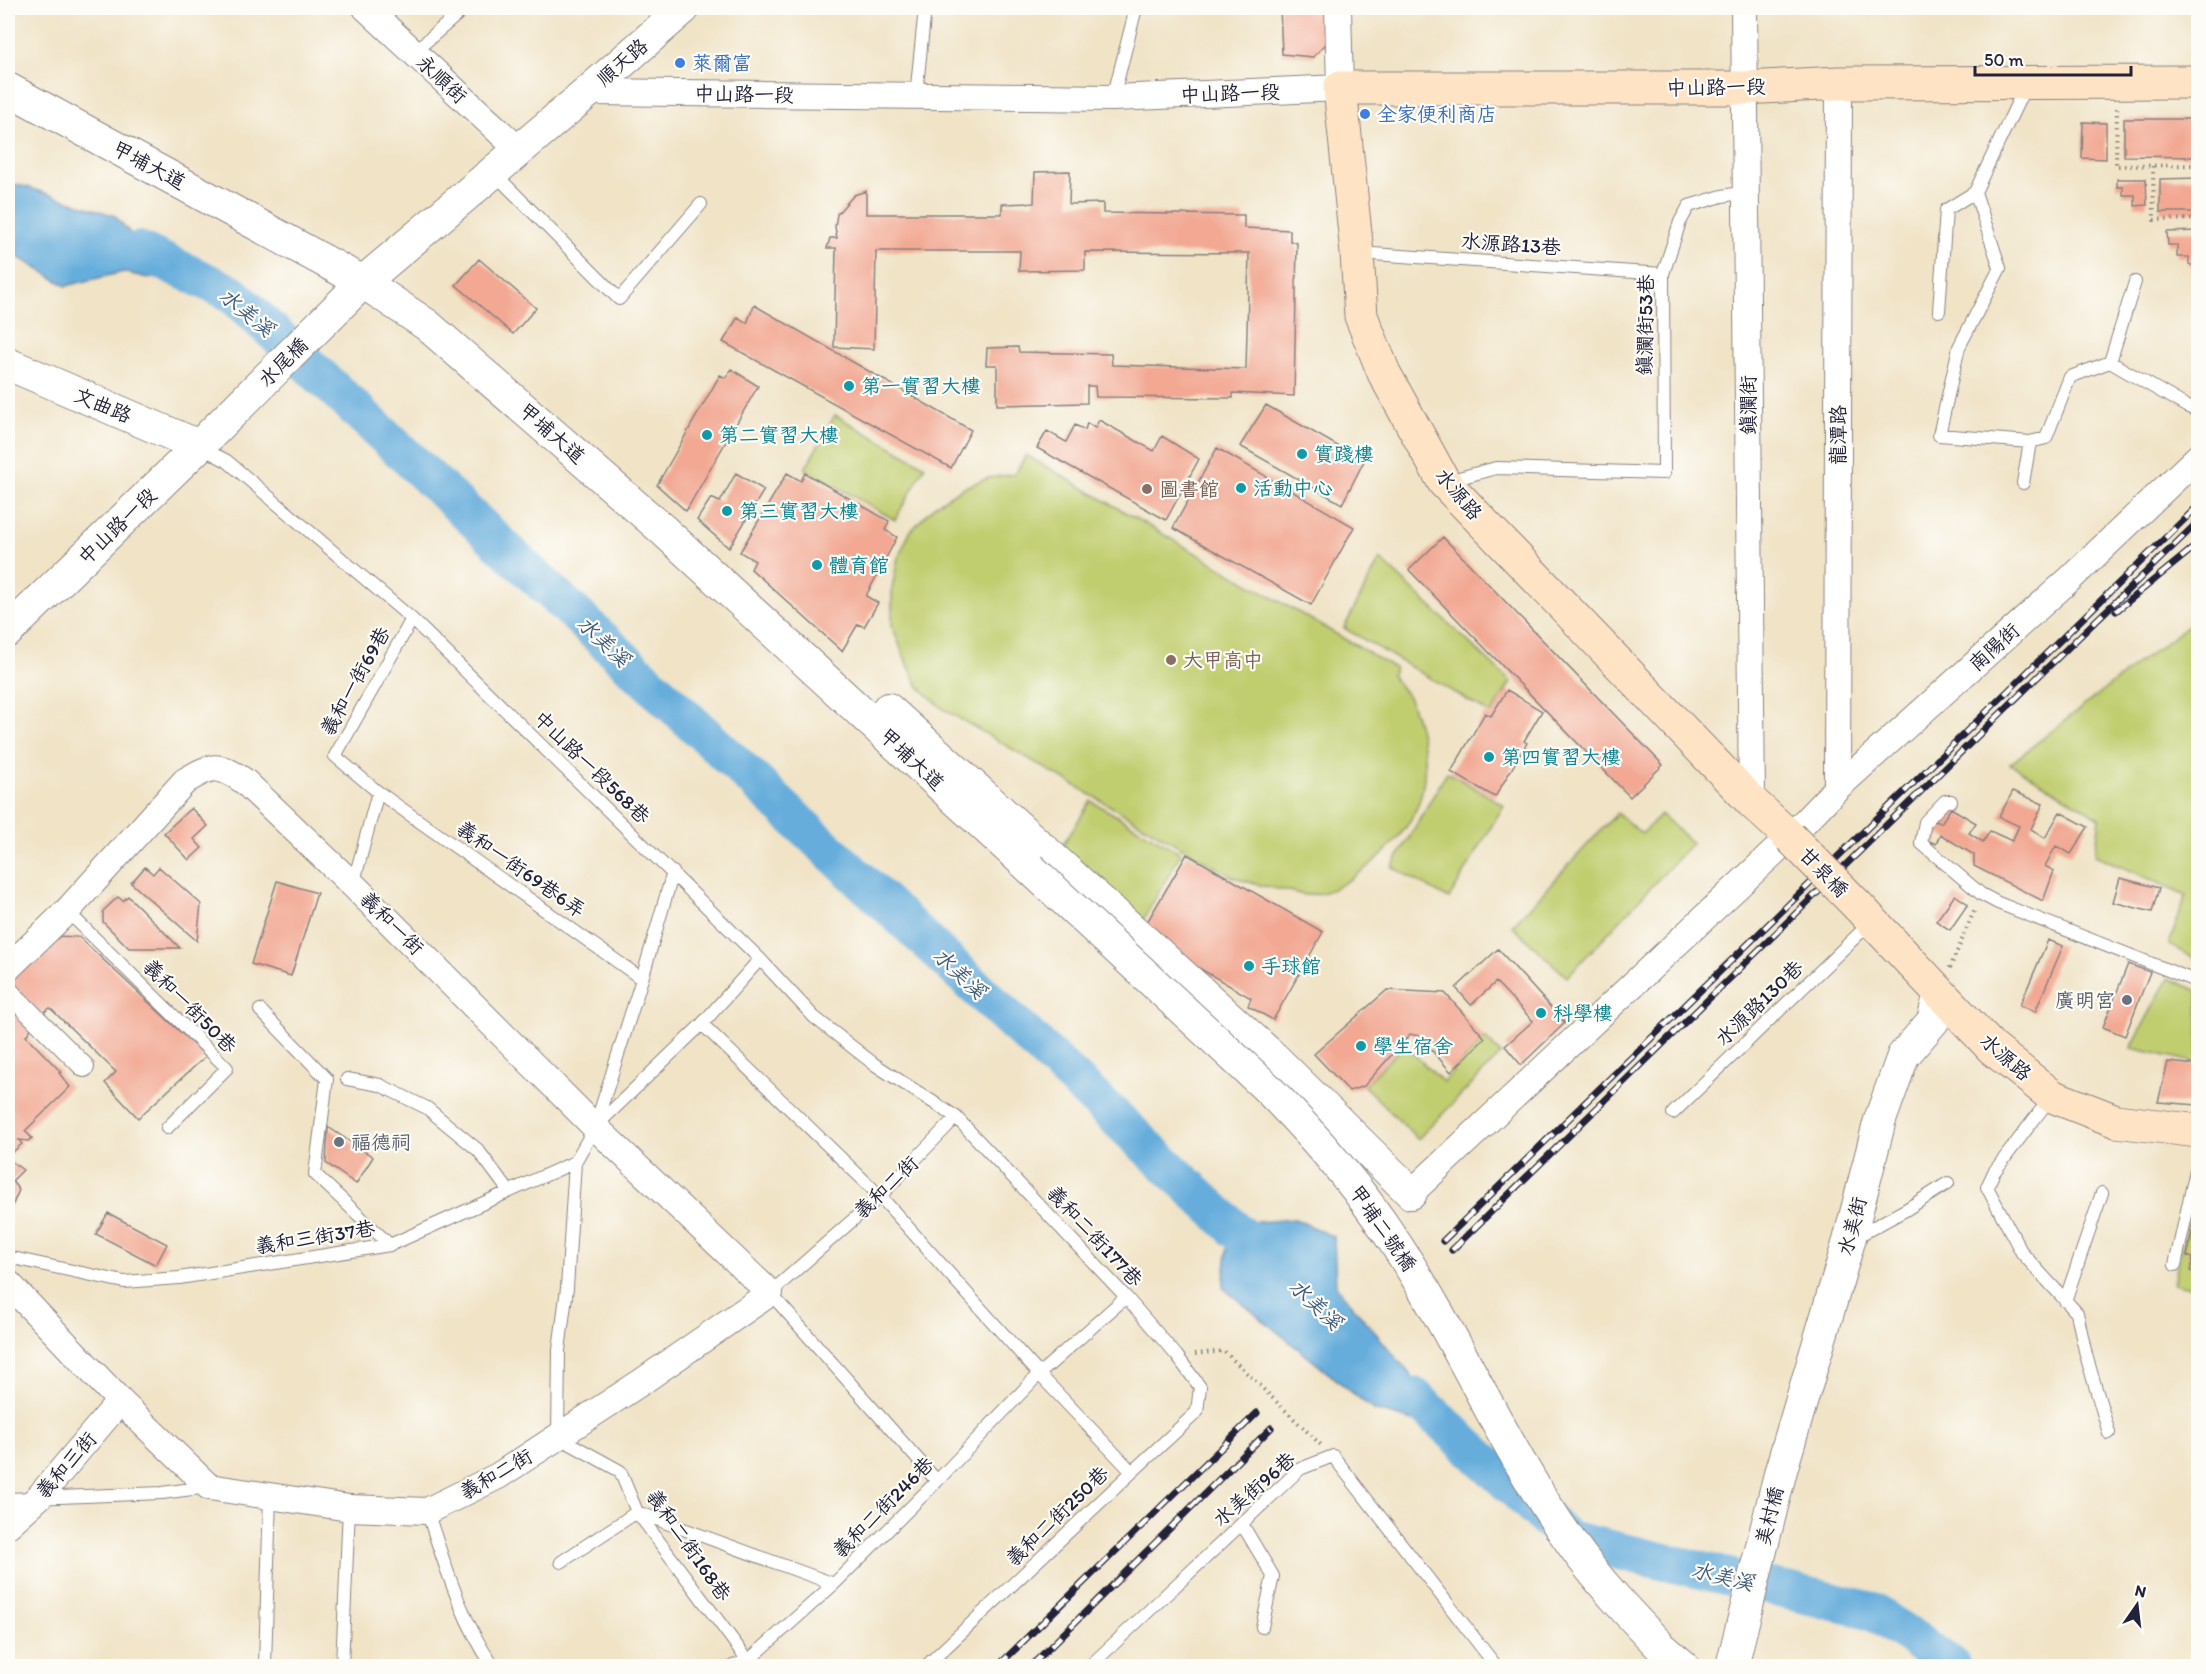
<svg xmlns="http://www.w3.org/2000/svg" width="2206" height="1674" font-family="Itim,'LXGW WenKai TC',sans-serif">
<rect width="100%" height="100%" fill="#fdfcf7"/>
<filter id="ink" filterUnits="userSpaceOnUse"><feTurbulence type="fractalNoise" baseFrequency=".0167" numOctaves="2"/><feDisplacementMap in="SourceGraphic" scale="12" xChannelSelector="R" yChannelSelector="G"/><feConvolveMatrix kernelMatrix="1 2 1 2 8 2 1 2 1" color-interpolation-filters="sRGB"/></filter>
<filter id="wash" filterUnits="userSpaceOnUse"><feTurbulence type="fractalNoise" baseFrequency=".008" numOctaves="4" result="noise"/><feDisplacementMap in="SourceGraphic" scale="24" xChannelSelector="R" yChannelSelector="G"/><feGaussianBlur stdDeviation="1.35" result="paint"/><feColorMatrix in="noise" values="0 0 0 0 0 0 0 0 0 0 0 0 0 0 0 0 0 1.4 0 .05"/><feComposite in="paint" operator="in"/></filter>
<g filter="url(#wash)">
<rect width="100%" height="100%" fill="#f0e3c6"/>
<path fill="#c1ce6f" stroke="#727855" stroke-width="1.5" d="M835,415L925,466L895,520L805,469Z
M1026,455L1395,668L1391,675C1396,682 1403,689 1408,697C1414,709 1418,723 1421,736C1433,793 1414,828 1371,864C1354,878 1333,893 1311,895C1305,896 1298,893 1293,892C1271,888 1251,884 1231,876L943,709L919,687L906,661L892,626V588L898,558L910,532L935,505L962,488L988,478L1015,474Z
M1380,559L1511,682L1491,714L1344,628Z
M2198,619V960L2169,945L2186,895L2095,855L2100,818L2010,764L2142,660Z
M1447,772L1504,805L1449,899L1392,867Z
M1091,801L1181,853L1143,920L1061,847Z
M1617,813L1642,834L1661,814L1692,843L1567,977L1512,926Z
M2168,978L2198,991V1063L2131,1048Z
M1485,1038L1501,1054L1418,1139L1364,1086L1404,1045L1443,1082Z
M2198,1183V1289L2173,1283Z"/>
<path fill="#66addc" stroke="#44688c" stroke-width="1.5" d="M8,183L27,187L115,216L130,233L184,271L148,278L123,272L66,286L8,251Z
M1295,1219L1334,1237L1336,1286L1426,1393L1453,1432L1374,1410L1223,1288L1230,1224Z"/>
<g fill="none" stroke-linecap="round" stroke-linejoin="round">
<path stroke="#66addc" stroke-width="38" d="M139,250L231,293L1267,1259
M1414,1396L1568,1539L1873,1611L1952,1666"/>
</g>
<g id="blocks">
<path fill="#f2a893" d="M1280,8H1326V44L1313,57L1282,54Z
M2124,119H2198V157L2124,156Z
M2083,122L2106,123V159L2082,158Z
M1070,171L1069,204L1103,203V213L1244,215V228L1290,230V241L1297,243L1294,396L1233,393V398L1096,397L1095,386H1087V403L997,405V365H986L987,348L1018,347L1019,352L1111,354L1112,365L1246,369L1249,253L1085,252V270L1019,271L1020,251H876L874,349L834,347L836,248H827L830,238H837L835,227L837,214L854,195L866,191V214H1002V204L1034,203L1035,172Z
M2198,178V212H2160V179Z
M2117,179H2146L2147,205L2135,206V195H2123V187H2117Z
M2198,231V265H2189V257H2177V245H2168L2167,232Z
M479,259L536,308L513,334L456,285Z
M754,305L971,430L951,468L723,342L738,317L747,323Z
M731,369L758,386L686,511L657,485L720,375L726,378Z
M1266,405L1364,461L1342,504L1240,446Z
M1099,420L1154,451L1162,436L1199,459L1166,520L1037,448L1047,431L1066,442L1075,425L1085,430L1087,423L1095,428Z
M1217,448L1354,527L1311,605L1173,528Z
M736,473L764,490L729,548L697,520L711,498L720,502Z
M787,473L801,481L805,473L889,521L885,530L897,537L866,596L878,603L864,627L858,624L842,651L751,569L755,561L740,552Z
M1443,537L1663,765L1630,797L1409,570Z
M1507,690L1542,711L1524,741L1527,743L1495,797L1451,772L1485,713L1491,716Z
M2013,791L2043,804L2031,829L2045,838L2060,812L2088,827L2071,854L2056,846L2045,866L2054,871L2043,901L1974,866V855L1940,834L1936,844L1925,839L1932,820L1941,823L1951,808L1976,823L1969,833L1983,842L1990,831L2012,841L2019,826L1999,817Z
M191,808L208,826L194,839L202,848L189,860L164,833Z
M1187,854L1323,932L1273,1020L1248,1006L1251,998L1140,934Z
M145,867L153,874L159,867L201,904L197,941L131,883Z
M2120,878L2159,888L2152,912L2113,902Z
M277,881L317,893L291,976L251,964Z
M1955,895L1968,904L1950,930L1936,921Z
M128,896L180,948H129L103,922V911L118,897L123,901Z
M54,936L79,937L206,1056L138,1118L105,1083L116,1072L50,1008L40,1015L8,981Z
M2048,940L2063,946L2035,1012L2020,1005Z
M1498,949L1565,1023L1521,1065L1505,1046L1533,1021L1496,982L1471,1005L1456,988Z
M2128,964L2150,972L2125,1036L2103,1027Z
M1387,990L1445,993L1485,1038L1451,1072L1419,1036L1410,1034L1364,1086L1349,1091L1314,1054Z
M8,1001L32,1027L26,1036L61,1072L59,1073L70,1087L25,1131L32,1138L28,1141L19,1140L22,1144L8,1156Z
M2168,1062L2198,1065V1105L2158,1102Z
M328,1127L373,1157L356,1184L326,1163Z
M8,1159L23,1170L12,1181L19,1190L13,1204L8,1210Z
M2197,1206H2198V1273L2190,1271L2193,1258L2187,1256L2192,1232L2189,1230L2191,1219L2195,1220Z
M108,1213L167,1244L156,1265L96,1234Z"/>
</g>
</g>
<g filter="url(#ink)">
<use href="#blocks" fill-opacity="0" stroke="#898280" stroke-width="1.5"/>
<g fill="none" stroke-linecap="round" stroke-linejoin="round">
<g stroke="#898280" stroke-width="14">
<path id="service" d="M413,53L465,8
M916,96L925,8
M1113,98L1136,8
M493,172L619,299L701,204
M1358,253L1663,274
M2135,282L2110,362L2186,406L2198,411
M1939,311L1946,210L1975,192
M2030,442L2046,438L2070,377L2110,362
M200,447L227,461L412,619L760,959L814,1017L874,1064L956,1117L1126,1297L1177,1356L1200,1387L1197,1412L1132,1472L926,1666
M1448,481L1496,468L1664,473L1663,274L1680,222L1689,206L1722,196L1746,192
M2023,483L2030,442L1939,435L1959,347L2000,268L1975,192L2026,85
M378,792L642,979
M1951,801H1945L1925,822L1921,843L1981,894L1998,903L2198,982
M353,885L378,792L335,756L412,619
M67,911L227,1068L167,1128
M260,1010L327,1079L315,1174L390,1245
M702,1024L880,1196L1039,1374L1132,1472
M347,1079L380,1085L427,1108L478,1150L508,1190
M2051,1097L1994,1172L1987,1187L2022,1253L2077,1313L2086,1355L2109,1433
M1673,1113L1871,922
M597,1125L702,1024L760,959
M575,1162L567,1288L559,1350L558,1437L620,1471L637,1512L752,1666
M1856,1237L1907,1209L1948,1183
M8,1257L124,1282L179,1278L390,1245L575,1162L595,1127L642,979L673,872
M2175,1265L2198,1161
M2065,1301L2102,1193
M937,1481L770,1293L880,1196L956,1117
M8,1499L162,1493L207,1487
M427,1511C445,1565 461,1620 493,1666
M1242,1524L1273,1576L1262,1627
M561,1562L637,1512L834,1584
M265,1666L270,1496
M342,1666L349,1508
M733,1666L749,1660L834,1584L937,1481L1039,1374L1126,1297
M1090,1666L1300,1469L1333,1456L1496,1666"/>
</g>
<g stroke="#898280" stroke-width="22">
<path id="pedestrian" d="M8,991L84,1067"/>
</g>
<g stroke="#898280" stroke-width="28">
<path id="minor" d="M366,8L519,150
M1744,8L1752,802
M588,92L1113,98L1340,88L1338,8
M1837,788L1839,83
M8,968L67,911L185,781C212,765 217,763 244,781L353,885L595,1127L770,1293L640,1383L498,1476L427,1511L349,1508L209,1487L120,1401L8,1283
M1411,1193L1790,837L1837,788L2071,578L2198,457
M8,1525L39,1497L120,1401"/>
</g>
<g stroke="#898280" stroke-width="34">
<path id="tertiary" d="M8,89L363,282L427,325L663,530L1030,868
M8,364L199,446
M8,631L199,446L363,282L588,92L684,8
M888,709L1273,1057L1411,1193
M1662,1648L1683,1666
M1732,1666L1781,1470L1849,1241L1880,1120L1903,1056L1933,1021L1940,993"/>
</g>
<g stroke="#898280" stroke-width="35">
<path id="secondary" d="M1790,837L1752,802L1444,482L1384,373L1361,316L1357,253L1340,88H1745L1839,83L2198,82
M1858,906L1992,1048L2052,1096L2116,1121L2198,1131"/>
</g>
<path stroke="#898280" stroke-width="4" stroke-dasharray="1.5 4.5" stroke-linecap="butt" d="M2117,108L2116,166L2198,165
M2153,166L2154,220L2198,219
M1950,968L1975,909
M1195,1354L1224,1351L1321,1445"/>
<use href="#service" stroke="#fff" stroke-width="12"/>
<use href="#pedestrian" stroke="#fff" stroke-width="20"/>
<use href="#minor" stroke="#fff" stroke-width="26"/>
<use href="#tertiary" stroke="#fff" stroke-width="32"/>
<use href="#secondary" stroke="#fee4c5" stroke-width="33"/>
<g stroke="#22223b" stroke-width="7">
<path id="rail" d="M2116,611L2198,544
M1443,1241L2198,506
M1452,1250L2049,666L2198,522
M998,1666L1257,1413
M1031,1666L1271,1428"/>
</g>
<use href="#rail" stroke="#fdfcf7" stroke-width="4.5" stroke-dasharray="14" stroke-linecap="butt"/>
<g stroke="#898280" stroke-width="34" stroke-linecap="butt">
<path id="tertiary-bridge" d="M1030,868L1265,1086C1313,1134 1358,1186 1395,1243C1459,1339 1503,1447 1570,1541C1597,1580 1629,1614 1662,1648"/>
</g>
<g stroke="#898280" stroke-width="35" stroke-linecap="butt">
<path id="secondary-bridge" d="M1790,837L1858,906"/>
</g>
<use href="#tertiary-bridge" stroke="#fff" stroke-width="32"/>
<use href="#secondary-bridge" stroke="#fee4c5" stroke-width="33"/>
</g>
</g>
<g fill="#3f7fe0" stroke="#fdfcf7" stroke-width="2">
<circle cx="680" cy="63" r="6"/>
<circle cx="1365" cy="114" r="6"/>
</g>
<g fill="#0f9aa8" stroke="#fdfcf7" stroke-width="2">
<circle cx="849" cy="386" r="6"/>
<circle cx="707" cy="435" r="6"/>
<circle cx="1302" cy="454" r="6"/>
<circle cx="1241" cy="488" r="6"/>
<circle cx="727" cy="511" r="6"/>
<circle cx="817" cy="565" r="6"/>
<circle cx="1489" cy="757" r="6"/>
<circle cx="1249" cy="966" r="6"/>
<circle cx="1541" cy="1013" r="6"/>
<circle cx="1361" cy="1046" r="6"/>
</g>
<g fill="#8d6e63" stroke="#fdfcf7" stroke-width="2">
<circle cx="1147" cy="489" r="6"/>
<circle cx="1171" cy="660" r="6"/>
</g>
<g fill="#6b7280" stroke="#fdfcf7" stroke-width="2">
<circle cx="2127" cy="1000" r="6"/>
<circle cx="339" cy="1142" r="6"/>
</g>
<g text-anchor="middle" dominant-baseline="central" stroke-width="4.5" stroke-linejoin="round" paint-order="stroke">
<g font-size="20" fill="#22223b" stroke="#fdfcf7">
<text transform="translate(622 62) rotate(-41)">順天路</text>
<text transform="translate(442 79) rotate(43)">永順街</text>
<text transform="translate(1716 87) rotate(-1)">中山路一段</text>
<text transform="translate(1230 93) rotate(-2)">中山路一段</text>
<text transform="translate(744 94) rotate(1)">中山路一段</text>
<text transform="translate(149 165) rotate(28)">甲埔大道</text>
<text transform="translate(1511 244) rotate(4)">水源路13巷</text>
<text transform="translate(1645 325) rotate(-89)">鎮瀾街53巷</text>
<text transform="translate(283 362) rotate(-45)">水尾橋</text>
<text transform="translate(103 405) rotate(23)">文曲路</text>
<text transform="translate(1748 405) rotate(-90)">鎮瀾街</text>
<text transform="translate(552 433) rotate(41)">甲埔大道</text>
<text transform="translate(1838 435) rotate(-90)">龍潭路</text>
<text transform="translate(1459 494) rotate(50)">水源路</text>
<text transform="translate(117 526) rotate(-44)">中山路一段</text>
<text transform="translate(1994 647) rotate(-42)">南陽街</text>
<text transform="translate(355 681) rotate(-61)">義和一街69巷</text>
<text transform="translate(912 759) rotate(43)">甲埔大道</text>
<text transform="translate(592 767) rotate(44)">中山路一段568巷</text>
<text transform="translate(521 869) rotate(35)">義和一街69巷6弄</text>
<text transform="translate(1824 872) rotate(46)">甘泉橋</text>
<text transform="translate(392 923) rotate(45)">義和一街</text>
<text transform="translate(1759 1003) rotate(-44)">水源路130巷</text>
<text transform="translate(190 1006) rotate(45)">義和一街50巷</text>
<text transform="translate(2006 1057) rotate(41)">水源路</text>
<text transform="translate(886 1187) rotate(-44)">義和二街</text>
<text transform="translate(1852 1226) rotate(-75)">水美街</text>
<text transform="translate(1383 1228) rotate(55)">甲埔二號橋</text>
<text transform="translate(1095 1236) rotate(47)">義和二街177巷</text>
<text transform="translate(315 1237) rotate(-9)">義和三街37巷</text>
<text transform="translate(66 1465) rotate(-49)">義和三街</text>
<text transform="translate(496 1474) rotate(-30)">義和二街</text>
<text transform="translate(1254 1489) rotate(-41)">水美街96巷</text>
<text transform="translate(883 1507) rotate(-45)">義和二街246巷</text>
<text transform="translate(1057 1516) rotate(-44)">義和二街250巷</text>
<text transform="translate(1769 1516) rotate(-76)">美村橋</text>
<text transform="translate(689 1545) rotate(55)">義和二街168巷</text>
</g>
<g font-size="20" fill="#366cbe" stroke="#fdfcf7" text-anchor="start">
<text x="692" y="63">萊爾富</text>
<text x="1377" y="114">全家便利商店</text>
</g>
<g font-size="20" fill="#0d838f" stroke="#fdfcf7" text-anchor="start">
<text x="861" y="386">第一實習大樓</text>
<text x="719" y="435">第二實習大樓</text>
<text x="1314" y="454">實踐樓</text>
<text x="1253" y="488">活動中心</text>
<text x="739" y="511">第三實習大樓</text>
<text x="829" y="565">體育館</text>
<text x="1501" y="757">第四實習大樓</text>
<text x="1261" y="966">手球館</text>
<text x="1553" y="1013">科學樓</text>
<text x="1373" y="1046">學生宿舍</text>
</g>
<g font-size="20" fill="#785e54" stroke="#fdfcf7" text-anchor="start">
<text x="1159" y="489">圖書館</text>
<text x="1183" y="660">大甲高中</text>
</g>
<g font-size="20" fill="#5b616d" stroke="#fdfcf7" text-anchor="end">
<text x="2115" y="1000">廣明宮</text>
<text x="351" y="1142" text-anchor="start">福德祠</text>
</g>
<g font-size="21" font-style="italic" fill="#3d5a7b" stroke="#fdfcf7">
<text transform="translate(247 312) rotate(39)">水美溪</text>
<text transform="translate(604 641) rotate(43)">水美溪</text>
<text transform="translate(960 973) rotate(43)">水美溪</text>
<text transform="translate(1316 1304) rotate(43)">水美溪</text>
<text transform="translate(1723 1576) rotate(13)">水美溪</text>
</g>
</g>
<rect width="2206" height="1674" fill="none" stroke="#fdfcf7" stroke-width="30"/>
<g transform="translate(2137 1605) rotate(14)" stroke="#fdfcf7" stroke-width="4.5" paint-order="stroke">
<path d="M0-4.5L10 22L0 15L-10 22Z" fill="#22223b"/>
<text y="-9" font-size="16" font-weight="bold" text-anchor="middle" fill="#22223b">N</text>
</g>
<path d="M1975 66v9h156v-9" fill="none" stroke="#22223b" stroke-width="3"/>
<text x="1984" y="66" font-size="18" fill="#22223b" stroke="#fdfcf7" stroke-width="4.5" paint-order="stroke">50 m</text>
</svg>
